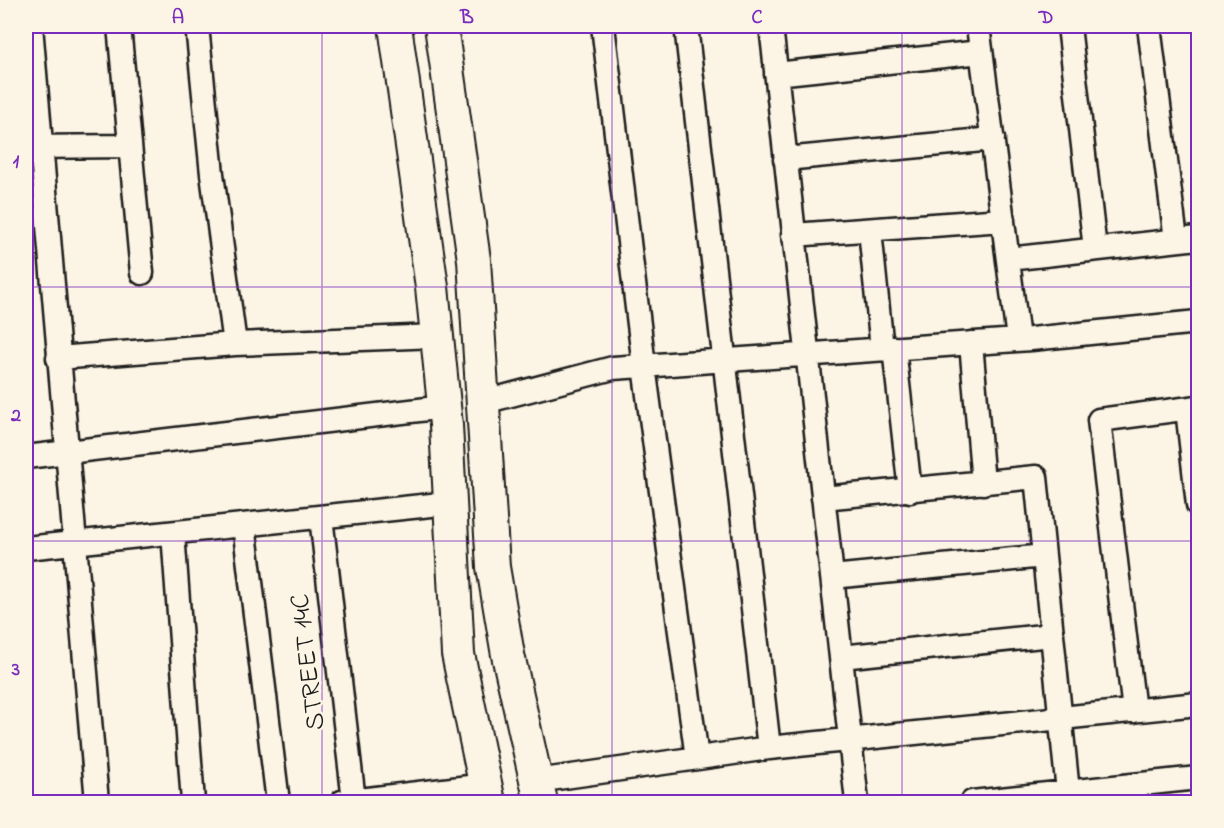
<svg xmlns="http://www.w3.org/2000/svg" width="1224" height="828" font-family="'Indie Flower',sans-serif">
<rect width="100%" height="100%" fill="#fcf5e5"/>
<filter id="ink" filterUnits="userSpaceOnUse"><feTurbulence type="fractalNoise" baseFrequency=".0167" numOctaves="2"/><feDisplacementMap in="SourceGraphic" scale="12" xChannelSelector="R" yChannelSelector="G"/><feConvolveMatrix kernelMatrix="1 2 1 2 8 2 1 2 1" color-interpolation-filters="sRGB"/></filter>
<g filter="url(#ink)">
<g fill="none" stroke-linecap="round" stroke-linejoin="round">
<g stroke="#1c1c1c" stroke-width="27">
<path id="minor" d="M31,26L97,802
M119,26L142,273
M197,26L212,174L235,344
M603,26L644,366L697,758
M771,26L857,802
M978,26L1018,339
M1069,26L1095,249
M1149,26L1176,240
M776,74L981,52
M26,147L130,146
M785,159L993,139
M870,230L882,349
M793,235L1003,220
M1008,259L1198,238
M971,343L983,483
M894,348L910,491
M58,358L235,344L437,336
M484,402L613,368L1031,339L1198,322
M1187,409L1198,505
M26,457L444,407
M823,498L1036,477L1068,792
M321,517L354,801
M244,525L278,802
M173,533L193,802
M26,548L450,503
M832,577L1044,556
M841,657L1052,635
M1134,711L1099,420L1198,407
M769,748L1198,704
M536,781L769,748L686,26
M342,802L486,785
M972,802L1198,778"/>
</g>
<g stroke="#1c1c1c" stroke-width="36">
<path id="secondary" d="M395,26L432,287L446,425L458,654L489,802
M441,26L474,260L493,567L508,655L541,802"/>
</g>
<use href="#minor" stroke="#fcf5e5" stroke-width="22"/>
<use href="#secondary" stroke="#fcf5e5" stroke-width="32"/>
</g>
</g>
<path fill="none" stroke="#7b2cbf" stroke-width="1.5" stroke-opacity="0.55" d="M322,26V802M612,26V802M902,26V802M26,287H1198M26,541H1198"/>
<g text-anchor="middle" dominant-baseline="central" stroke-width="5" stroke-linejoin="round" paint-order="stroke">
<g font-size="27" fill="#1c1c1c" stroke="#fcf5e5">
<text transform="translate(309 662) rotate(-97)">STREET 14C</text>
</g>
</g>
<rect width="1224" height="828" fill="none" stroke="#fcf5e5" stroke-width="66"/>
<rect x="33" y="33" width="1158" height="762" fill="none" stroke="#7b2cbf" stroke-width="2"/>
<g font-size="20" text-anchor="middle" font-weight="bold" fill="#7b2cbf">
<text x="178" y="23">A</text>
<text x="467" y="23">B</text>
<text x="757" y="23">C</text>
<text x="1046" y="23">D</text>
<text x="16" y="167">1</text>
<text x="16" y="421">2</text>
<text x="16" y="675">3</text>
</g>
</svg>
